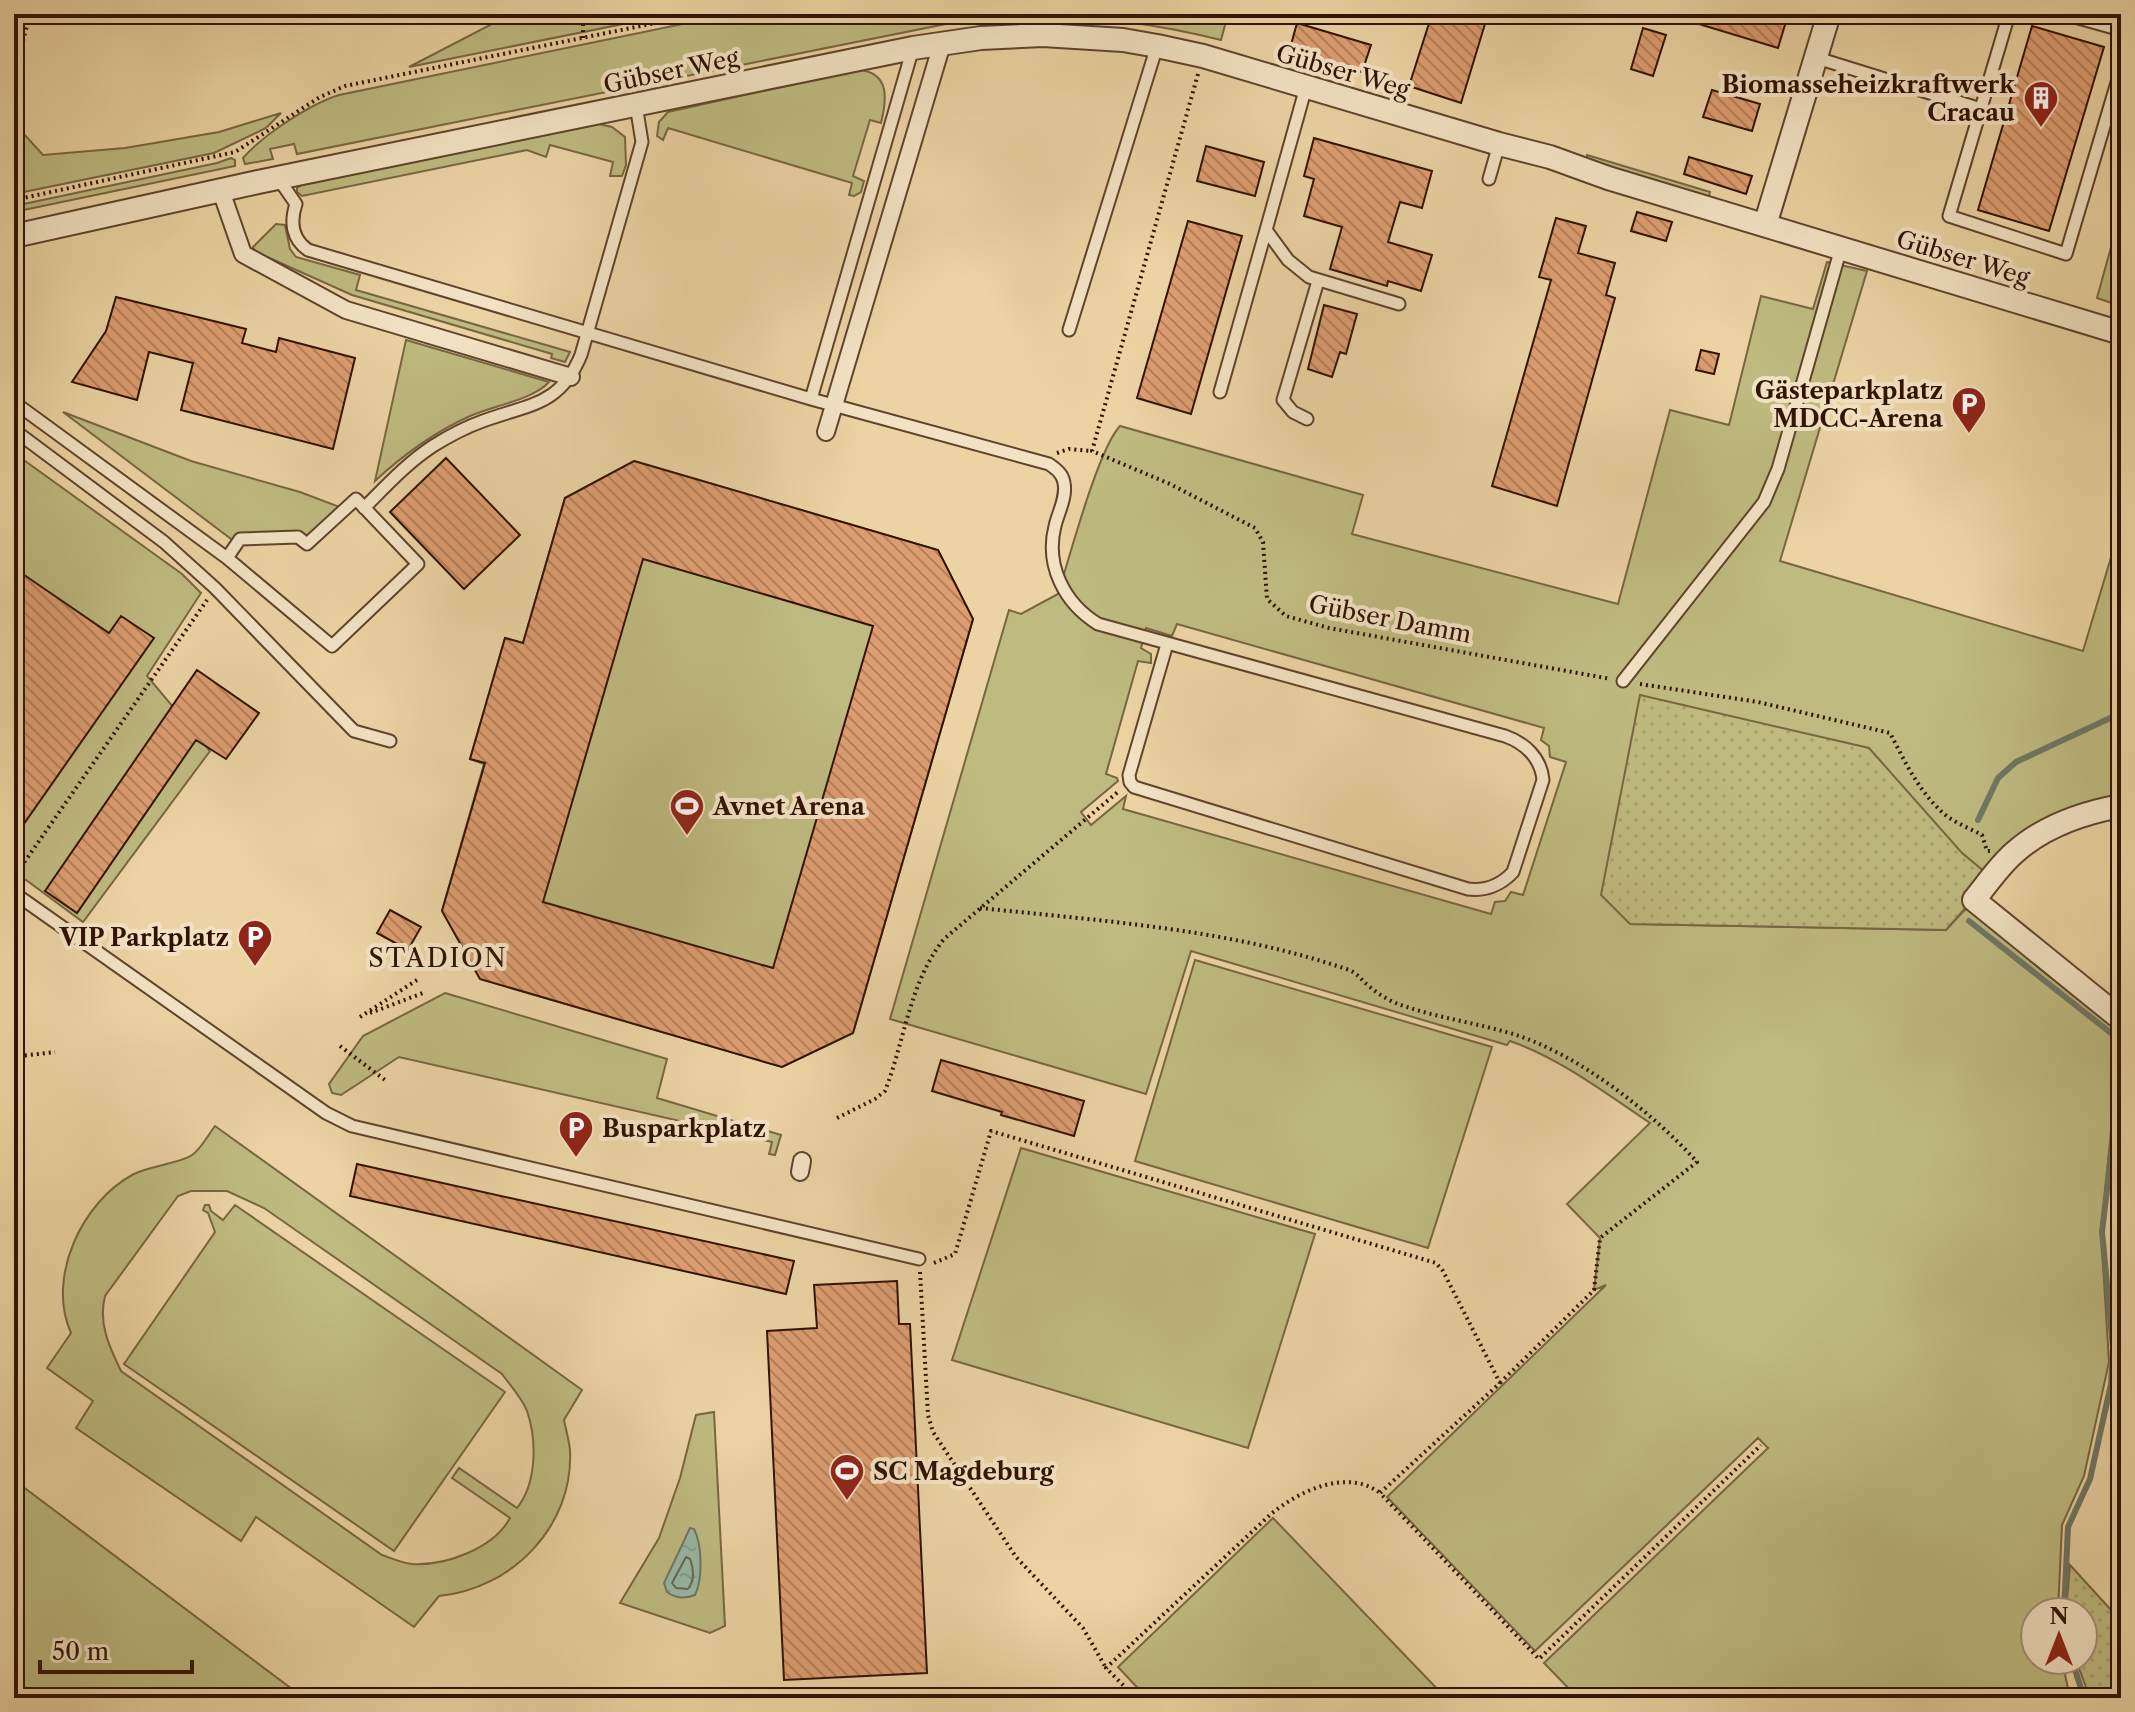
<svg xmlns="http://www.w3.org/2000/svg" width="2135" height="1712" font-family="'Libre Caslon Text',serif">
<defs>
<pattern id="garden-dots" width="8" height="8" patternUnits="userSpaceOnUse" patternTransform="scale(2)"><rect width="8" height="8" fill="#beba80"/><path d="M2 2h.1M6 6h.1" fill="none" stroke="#a49f6d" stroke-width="1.8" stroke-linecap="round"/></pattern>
<pattern id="water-ripples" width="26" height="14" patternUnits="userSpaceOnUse" patternTransform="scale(2)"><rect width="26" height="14" fill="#98b8a5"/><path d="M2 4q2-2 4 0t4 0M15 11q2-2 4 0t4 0" fill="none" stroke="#839d8c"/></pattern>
<pattern id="building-back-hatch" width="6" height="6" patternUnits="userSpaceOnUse" patternTransform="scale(2)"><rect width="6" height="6" fill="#dd9d70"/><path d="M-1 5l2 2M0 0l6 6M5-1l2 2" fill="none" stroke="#b47f5a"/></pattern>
</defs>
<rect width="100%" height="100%" fill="#ebd3a3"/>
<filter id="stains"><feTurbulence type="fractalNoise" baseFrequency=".0025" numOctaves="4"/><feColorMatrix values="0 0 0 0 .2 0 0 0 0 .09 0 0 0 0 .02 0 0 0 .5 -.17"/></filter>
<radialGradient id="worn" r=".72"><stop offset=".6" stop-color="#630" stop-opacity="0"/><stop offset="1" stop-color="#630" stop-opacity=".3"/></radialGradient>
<path fill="#beba80" stroke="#786642" stroke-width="2" fill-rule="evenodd" d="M511,14H673L409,67Z
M731,14H1228L1221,40C1137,19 1053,10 966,20L297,154L294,144L270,149L273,159L245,164L243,158C263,135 310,104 339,95Z
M858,70C890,72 887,99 881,123L870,120L853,176L864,181L861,192L854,196L849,195L852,183L668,128L663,140L657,136L659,122L668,112Z
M281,113L266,128L214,153L14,194V123L43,155L125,148L219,132Z
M599,124L612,127L625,137L626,165L622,176H610L613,162L550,145L546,157L527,150L302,196L297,192V188L301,185Z
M1587,155L1710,192L1709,197L1587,160Z
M231,158L235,160V166L14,212V206L217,163Z
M2121,211V306L2097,298Z
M276,224L285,225L290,249L296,257L360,275L356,290L570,352L565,362L551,358L552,354L352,295L263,255L259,261L253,247Z
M1827,262L1867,271L1780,561L2083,651L2121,524V806L2070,818L1992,878L1962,853L1630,924L1946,930L1974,900L2121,1030L2101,1232L2109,1362L2084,1476L2062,1525L2058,1612H2035V1660H2062L2070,1698H1578L1544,1663L1768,1448L1758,1438L1535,1651L1387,1497L1606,1285L1594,1290L1600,1238L1567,1204L1650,1123C1605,1093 1561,1059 1510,1041L1507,1045L1191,951L1146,1094L890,1019L1009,610L1021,614L1058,594C1069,559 1098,449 1120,426L1363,495L1352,534L1618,604L1670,410L1729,425L1761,296L1813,309ZM1177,624L1544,728L1541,740L1549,746L1550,757L1566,762L1523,895L1511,892L1505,901L1495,902L1491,914L1123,809L1126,796L1091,825L1081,812L1118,781L1117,778L1106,774L1138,661L1151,663V654L1141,648L1146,628L1172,636Z
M406,340L549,382C533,400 491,406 468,417C433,433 403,455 375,481Z
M63,412L191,461L300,492L345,509L307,544L298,537L235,542Z
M14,453L182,574L201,593L147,676L210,751L83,922L26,880L14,875Z
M634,461L938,550L973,619L853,1033L782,1067L480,979L442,911L484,764L470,759L505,638L523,643L565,498Z
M1195,960L1492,1047L1428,1248L1135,1161Z
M445,993L667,1059L657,1098L781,1135L775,1155L769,1154L772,1142L399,1057L341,1095L332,1093L329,1084L363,1036Z
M215,1126L582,1390L564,1420C566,1430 569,1440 570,1450C574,1526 512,1589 439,1596L414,1627L256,1517L241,1541L76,1428L93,1401L47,1368L71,1333C46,1278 82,1201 134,1174C149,1166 181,1163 192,1155C201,1149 208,1135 215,1126ZM191,1191H227L264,1208L502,1374C510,1385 522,1398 527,1411C537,1440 537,1483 517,1508L459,1468L452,1478L510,1518C494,1548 446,1566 412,1564C402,1563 391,1558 382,1555L121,1371C109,1346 98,1323 105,1296L178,1196Z
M1021,1148L1315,1234L1248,1448L952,1360Z
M205,1205H209L211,1211L223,1220L235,1205L505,1392L394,1551L124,1364L215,1232L208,1213L203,1210Z
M714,1412L725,1626L710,1633L620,1603L659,1538L680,1478L696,1415Z
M14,1480L304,1698H31L14,1686Z
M1273,1518L1446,1698H1147L1118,1667Z"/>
<path fill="url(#garden-dots)" stroke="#786642" stroke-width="2" d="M1640,695L1869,748L1962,853L1992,878L1946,930L1630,924L1601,895Z
M2070,1565L2121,1621V1698H2090L2076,1660H2083V1612H2066Z"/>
<path fill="url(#water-ripples)" stroke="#6f7665" stroke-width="2" d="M690,1528L694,1529C702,1544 703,1579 695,1595C685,1599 675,1598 667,1592L664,1583Z"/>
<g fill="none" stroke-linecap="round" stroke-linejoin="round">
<path stroke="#646654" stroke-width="2" d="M686,1557L690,1559C694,1570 695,1580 688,1589L676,1588L672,1583Z"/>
<path stroke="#6f7665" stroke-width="6" d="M1978,820L1998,778L2016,762L2121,713
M1969,921L2121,1041
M2064,1612L2068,1527L2090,1479L2111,1384L2113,1348L2102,1232L2121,1071
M2072,1660L2084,1698"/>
</g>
<path fill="url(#building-back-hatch)" stroke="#311304" stroke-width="2" fill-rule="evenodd" d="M1432,14H1488L1461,103L1409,86Z
M1679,14H1777L1788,15L1778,48L1679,18Z
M1297,23L1371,45L1362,72L1289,52Z
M2032,26L2104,47L2049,231L1978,210Z
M1643,28L1666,35L1653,76L1631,69Z
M1712,90L1760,104L1752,131L1703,117Z
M1314,138L1432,171L1422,208L1400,202L1388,242L1432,255L1421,291L1388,281L1387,286L1330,269L1342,227L1304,216L1314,179L1304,176Z
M1206,146L1264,162L1255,196L1197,181Z
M1689,157L1752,176L1746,194L1684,174Z
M1637,212L1672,222L1666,241L1631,231Z
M1556,218L1586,226L1578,253L1615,263L1606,295L1615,298L1557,506L1492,486L1551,280L1539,277Z
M1188,221L1242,236L1191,414L1137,398Z
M116,297L246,329L242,343L276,352L279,338L355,358L333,449L181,410L193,363L149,352L137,400L72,382L106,331Z
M1324,305L1357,314L1346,354L1340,352L1332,377L1308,369Z
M1701,350L1719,354L1714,374L1696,370Z
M446,458L520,535L464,589L390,512Z
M634,461L938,550L973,619L853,1033L782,1067L480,979L442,911L485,763L470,759L505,638L523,643L565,498ZM643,559L873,626L773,968L543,902Z
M14,568L109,633L121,616L154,638L14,838Z
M197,670L259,713L226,759L196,740L77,913L45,891Z
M390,910L421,927L408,950L377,933Z
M941,1060L1084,1101L1074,1136L1001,1115L1002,1112L932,1091Z
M357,1164L794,1261L786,1294L350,1196Z
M897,1281L899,1324H910L927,1673L784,1680L767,1331L817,1328L814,1285Z"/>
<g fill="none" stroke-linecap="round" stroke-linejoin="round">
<g stroke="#60432c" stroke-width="15">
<path id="service" d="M2009,14L1949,216L2066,254L2121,69
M2064,14L2121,30
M1817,58L1981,109
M1306,87L1266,230L1288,260L1309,277L1399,304
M278,178L296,204C290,222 292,239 308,250L811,399L1049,464C1056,469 1063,474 1064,483C1067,497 1058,513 1055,526C1045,565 1064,603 1098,624L1505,736C1525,743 1541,758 1543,780L1513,872C1501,885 1485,891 1468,889L1134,787L1130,782L1129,775L1167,644
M1489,179L1499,144
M1069,330L1157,46
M1220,392L1266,230
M811,399L913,48
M14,406L22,408L227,558
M1307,419L1293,412L1283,400L1318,281
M14,430L164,542L215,588L354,731L390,741
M356,499L418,564L332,646L227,558L240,539L298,537L307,544Z
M364,508C386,486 407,463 433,446C449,436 466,427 483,421C529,404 560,406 581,355L642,142L636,105
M1623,681L1764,502L1778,469L1841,248
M14,893L326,1113L352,1126L919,1259"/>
</g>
<g stroke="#60432c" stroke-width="20">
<path id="pedestrian" d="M221,191L243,254L346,310L571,377
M826,432L942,44
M800,1172L802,1161"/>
</g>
<g stroke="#60432c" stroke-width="26">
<path id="minor" d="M1765,225L1829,14
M14,236L258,182L913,48L981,38L1043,35L1123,40L1157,46L1203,56L1499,144L1550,157L1608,178L2121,333
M2121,806C2082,813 2044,826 2014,853C1999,866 1987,884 1974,900L2121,1019"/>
</g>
<path stroke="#311304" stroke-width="4" stroke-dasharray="2 4" stroke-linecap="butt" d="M583,38V14
M1198,74L1092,451L1170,484L1255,528L1263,542L1267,599L1286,616L1329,628L1611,679
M14,76L30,14
M14,200L235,152L320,97L345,86L700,14
M1057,453L1069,449L1091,451
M1640,684L1758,702L1890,733C1905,762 1921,796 1948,817C1958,824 1971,829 1982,835L1987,851H1990
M14,877L207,600
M980,908C1103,921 1229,929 1346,969C1357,972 1361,980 1370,987C1379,995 1390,1001 1401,1005C1438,1018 1477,1023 1513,1034C1578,1054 1652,1112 1697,1162L1600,1238L1594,1290L1500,1383
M370,1013L423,993
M360,1017L417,980
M340,1046L385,1080
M14,1060L21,1056L55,1052
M837,1118L875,1099L885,1091C905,1040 909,983 944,939L1119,791
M934,1263L955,1254L991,1131L1436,1263L1443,1271L1500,1383L1380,1493L1539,1659L1761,1445
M920,1272L928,1415L933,1432L1016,1557L1083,1628L1106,1668
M1136,1698L1106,1668L1271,1514C1299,1491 1347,1468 1380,1493"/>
<use href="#service" stroke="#f2e2c3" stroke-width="11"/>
<use href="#pedestrian" stroke="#f2e2c3" stroke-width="16"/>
<use href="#minor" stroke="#f2e2c3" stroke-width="22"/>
</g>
<defs>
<g id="building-pin" transform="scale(1.8)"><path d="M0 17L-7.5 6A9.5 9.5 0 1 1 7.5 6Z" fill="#8f2418" stroke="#f2e2c3"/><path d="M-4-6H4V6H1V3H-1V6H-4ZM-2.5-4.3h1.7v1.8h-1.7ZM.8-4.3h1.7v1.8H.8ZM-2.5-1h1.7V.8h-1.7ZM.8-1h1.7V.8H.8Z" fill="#fff"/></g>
<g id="parking-pin" transform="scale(1.8)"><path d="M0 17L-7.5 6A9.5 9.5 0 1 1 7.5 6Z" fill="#8f2418" stroke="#f2e2c3"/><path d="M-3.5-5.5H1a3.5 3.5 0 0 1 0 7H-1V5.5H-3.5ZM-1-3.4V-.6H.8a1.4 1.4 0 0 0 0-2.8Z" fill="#fff"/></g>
<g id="stadium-pin" transform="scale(1.8)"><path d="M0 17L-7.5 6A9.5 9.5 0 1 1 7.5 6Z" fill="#8f2418" stroke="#f2e2c3"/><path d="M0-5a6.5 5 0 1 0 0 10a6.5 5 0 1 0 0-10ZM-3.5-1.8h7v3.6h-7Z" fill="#fff"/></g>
</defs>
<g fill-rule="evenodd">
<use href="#building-pin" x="2041" y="98"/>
<use href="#parking-pin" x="1969" y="404"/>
<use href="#stadium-pin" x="687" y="806"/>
<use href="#parking-pin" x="255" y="937"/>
<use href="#parking-pin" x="576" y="1128"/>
<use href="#stadium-pin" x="847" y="1471"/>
</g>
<g text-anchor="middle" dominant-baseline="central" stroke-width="8" stroke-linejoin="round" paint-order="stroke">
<g font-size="24" fill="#311304" stroke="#f2e2c3">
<text transform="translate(671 71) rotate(-12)">Gübser Weg</text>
<text transform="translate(1343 71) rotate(16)">Gübser Weg</text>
<text transform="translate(1963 258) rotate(17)">Gübser Weg</text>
<text transform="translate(1390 619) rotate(11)">Gübser Damm</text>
</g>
<g font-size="24" font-weight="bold" fill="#311304" stroke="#f2e2c3" text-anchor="end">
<text x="2015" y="84">Biomasseheizkraftwerk<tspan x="2015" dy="28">Cracau</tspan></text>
<text x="1943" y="390">Gästeparkplatz<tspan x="1943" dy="28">MDCC-Arena</tspan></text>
<text x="713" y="806" text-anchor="start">Avnet Arena</text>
<text x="229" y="937">VIP Parkplatz</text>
<text x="602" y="1128" text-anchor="start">Busparkplatz</text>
<text x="873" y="1471" text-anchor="start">SC Magdeburg</text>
</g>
<g font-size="26" letter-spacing="2" fill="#311304" stroke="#f2e2c3">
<text x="438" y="958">STADION</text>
</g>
</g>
<rect width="2135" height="1712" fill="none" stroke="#ebd3a3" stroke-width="48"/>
<rect x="16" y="16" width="2103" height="1680" fill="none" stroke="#311304" stroke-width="4"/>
<rect x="24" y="24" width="2087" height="1664" fill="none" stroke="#311304" stroke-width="2"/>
<g transform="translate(2059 1636)"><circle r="38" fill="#f2e2c3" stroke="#a58f77" stroke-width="2"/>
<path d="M0-6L14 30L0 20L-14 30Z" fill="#8f2418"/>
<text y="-12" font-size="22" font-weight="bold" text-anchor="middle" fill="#311304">N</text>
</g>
<path d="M40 1660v12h152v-12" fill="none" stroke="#311304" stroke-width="4"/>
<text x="52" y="1660" font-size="24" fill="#311304" stroke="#f2e2c3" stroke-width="6" paint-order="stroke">50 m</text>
<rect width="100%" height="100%" filter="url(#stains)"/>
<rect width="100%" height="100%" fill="url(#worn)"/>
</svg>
